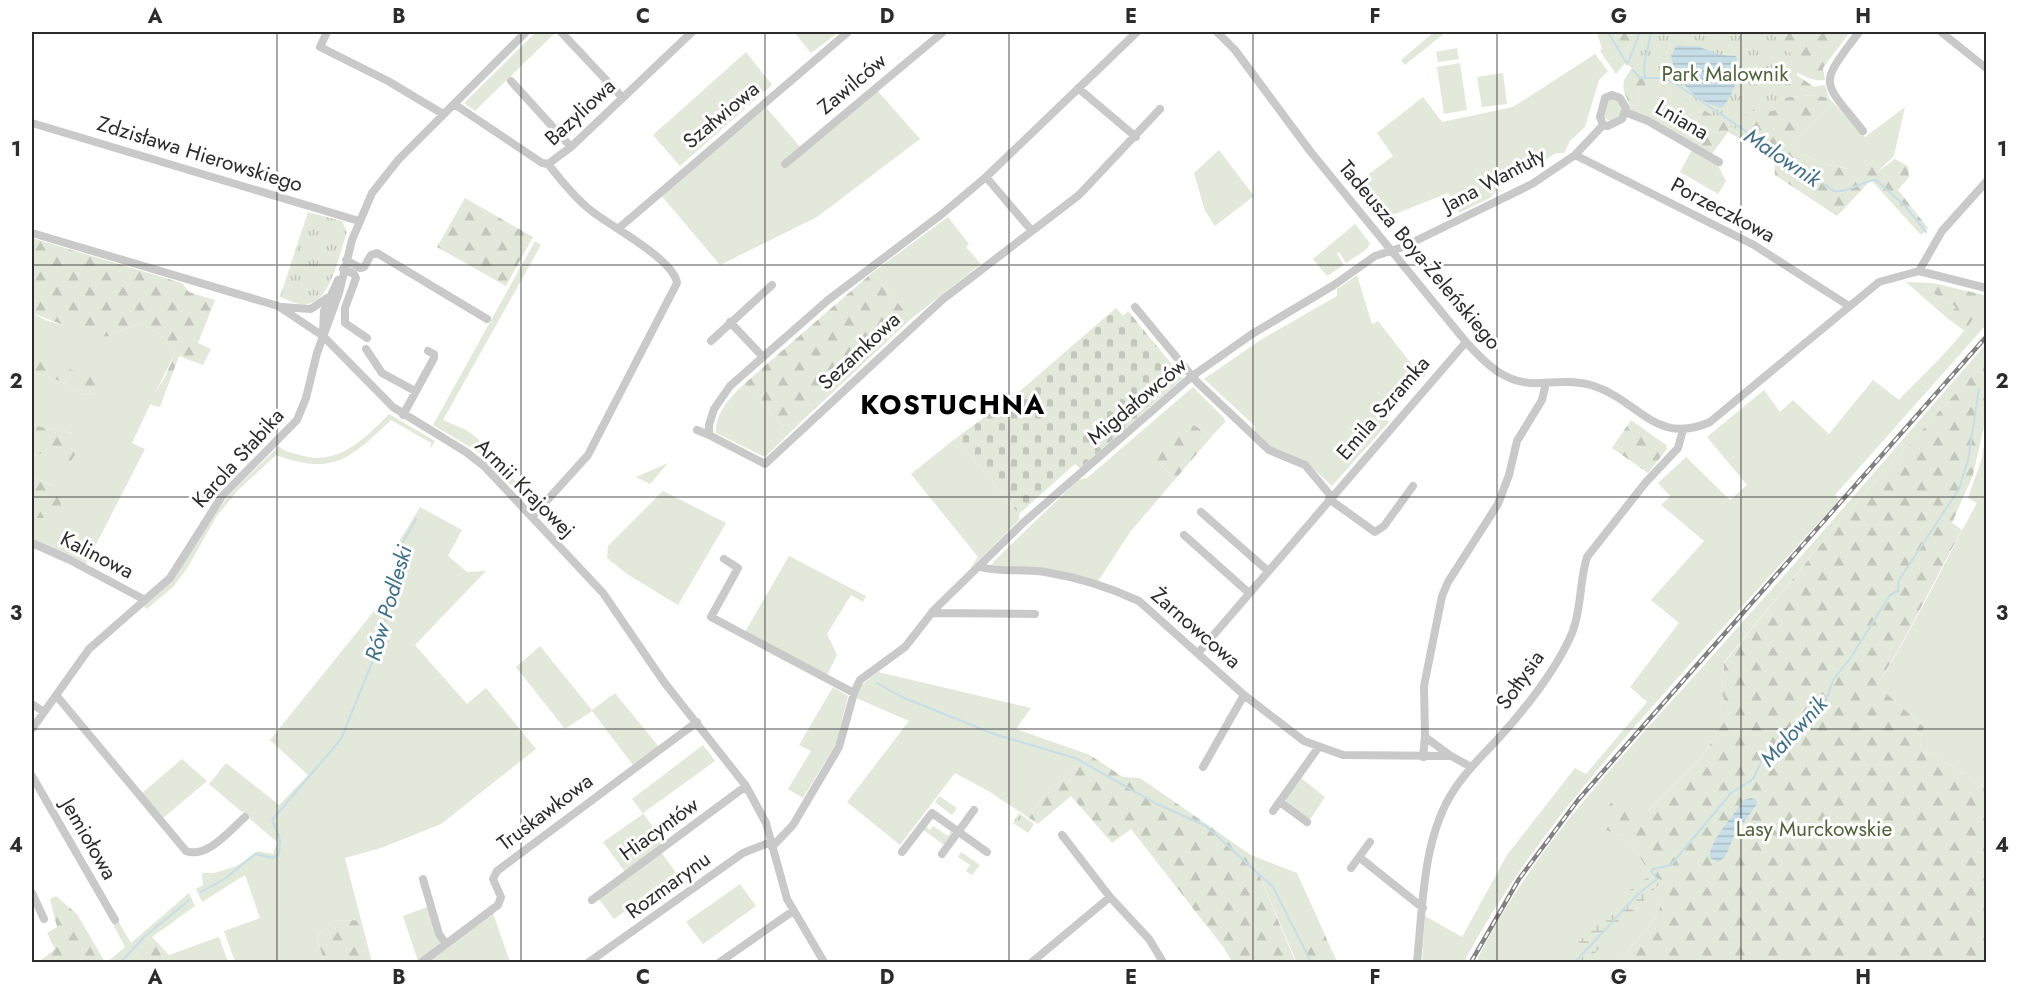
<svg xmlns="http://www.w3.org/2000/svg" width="2018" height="994" font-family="Jost,sans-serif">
<defs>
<pattern id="forest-firs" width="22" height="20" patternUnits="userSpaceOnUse" patternTransform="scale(1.5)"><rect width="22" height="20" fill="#e2e8da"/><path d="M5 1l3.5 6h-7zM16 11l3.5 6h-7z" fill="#c2c7bb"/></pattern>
<pattern id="wetland-marsh" width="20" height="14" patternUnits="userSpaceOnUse" patternTransform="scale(1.5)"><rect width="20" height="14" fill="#e2e8da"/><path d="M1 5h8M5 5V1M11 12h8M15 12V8" fill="none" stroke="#c2c7bb"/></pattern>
<pattern id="cemetery-stones" width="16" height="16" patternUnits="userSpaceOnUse" patternTransform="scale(1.5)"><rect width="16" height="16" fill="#e2e8da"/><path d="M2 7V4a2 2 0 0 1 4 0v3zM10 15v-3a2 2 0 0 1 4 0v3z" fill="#c2c7bb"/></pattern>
<pattern id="park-tufts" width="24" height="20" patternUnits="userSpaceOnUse" patternTransform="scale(1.5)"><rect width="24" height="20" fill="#e2e8da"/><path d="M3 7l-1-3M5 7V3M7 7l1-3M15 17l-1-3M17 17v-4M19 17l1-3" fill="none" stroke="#c2c7bb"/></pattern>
<pattern id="water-rules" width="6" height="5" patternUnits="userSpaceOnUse" patternTransform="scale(1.5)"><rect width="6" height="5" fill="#c7dde7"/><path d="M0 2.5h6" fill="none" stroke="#abbec6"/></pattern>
</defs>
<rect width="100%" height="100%" fill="#fff"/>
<path fill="#e2e8da" d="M536,32H556L475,111L464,103Z
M794,32H839L811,53Z
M1434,32H1446L1405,65L1401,60Z
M1607,42L1625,63L1616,74L1600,51Z
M1457,48L1459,59L1438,62L1436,52Z
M746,52L772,85L680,166L653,135Z
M1595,54L1608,71L1599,80L1585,127L1570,141L1564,153H1556L1520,177L1500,186L1490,198L1459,213L1448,193L1385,218L1357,183L1393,156L1377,133L1423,97L1442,122L1513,107Z
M1460,63L1467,110L1444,114L1437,67Z
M1503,73L1507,104L1482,107L1477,77Z
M1650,82H1661L1671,88L1672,94L1703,107L1700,112L1675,119L1660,115L1655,122L1630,110V106L1641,105L1637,98L1640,89Z
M1825,85L1829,98L1812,95L1749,101L1753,95Z
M876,89L920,139L817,217L720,265L660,194L764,105L802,149Z
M1615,98L1623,104L1621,115L1610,121L1603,117L1608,100Z
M1833,102L1865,137L1905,107L1894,156L1877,172L1866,160L1849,169L1828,165L1788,148Z
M1695,144L1712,154L1726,181L1718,194L1680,172Z
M1219,150L1254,196L1215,226L1205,211L1194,173Z
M948,217L969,244L966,247L981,264L911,319L873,272Z
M1355,224L1370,243L1367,249L1346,263L1339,252L1337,254L1344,265L1327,276L1313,259Z
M535,241L541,245L443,420L468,431L479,440L536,504L531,506L480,453L433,425Z
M1357,275L1372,324L1378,321L1413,366L1426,376L1421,378L1411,373L1376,413L1389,422L1332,486L1305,461L1272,447L1255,432V426L1204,379L1262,339L1337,296V289Z
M1906,282L1933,283L1928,290L1956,307L1947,318Z
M1984,295L1986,296V318L1984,322L1986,325L1835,495L1839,500C1779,566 1718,632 1659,699C1585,782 1516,864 1464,962H1422L1425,916L1462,937L1507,855L1575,768L1586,774L1647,702L1630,687L1679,623L1651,600L1704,541L1661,505L1670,496L1658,483L1686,457L1730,500L1747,485L1707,437L1764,390L1780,412L1793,400L1829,434L1873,380L1899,400C1924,373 1976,328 1984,295Z
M32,313L47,321L109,336L142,322L160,335L175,352L132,443L145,449L86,564L32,540V518H43L57,487L32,477V456L42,453L73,433L32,425V372L66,383L83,395L98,393L32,360Z
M1986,344V360L1845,515L1724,662L1722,693L1729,714L1702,757L1647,812L1597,827L1627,837L1652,876L1670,884L1655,919L1619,962H1476C1533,845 1628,751 1714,654C1806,552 1896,447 1986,344Z
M744,384L783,426L803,420L765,457L716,433C715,412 731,397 744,384Z
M1193,387L1224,418L1225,422L1212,436L1192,424L1157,461L1173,477L1172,483L1130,532L1097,583L992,565L994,561L1078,480L1087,478Z
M389,414L435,441L431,448V443L391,420C350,459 333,476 276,455L239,489L216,517L188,567L173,587L147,609L143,606L175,578L207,524L229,495L279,446C284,452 293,453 300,455C338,467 364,439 389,414Z
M1986,436V787L1920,747L1924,727L1877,685C1915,627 1943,564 1977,503L1968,498L1981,461Z
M956,438L1019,514V520L969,570L978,557L911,474Z
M668,463L650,484L636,477Z
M663,491L726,523L678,605L627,574L607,558L608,546Z
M420,507L462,530L448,556L467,572L486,571L415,645L467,704L486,688L536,749L441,824L381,848L345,858L361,920L333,921L317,936L324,962H235L224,931L260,918L245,875L202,902L196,889L203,885L202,873H214L237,866L258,851L273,854L277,842L209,784L226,763L279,805L308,775L270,740L387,595L400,540Z
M789,556L866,596L863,602L851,595L827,634L837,655L827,675L745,632Z
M540,646L592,710L615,693L659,747L633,765L592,711L565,729L516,667Z
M878,672L1031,708L1016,729L1090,755L1062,782L1049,788L1029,818L990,792L955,773L900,845L847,802L909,721L856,698L862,685Z
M833,687L848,696L836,744L803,798L788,789L811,751L799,745Z
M703,745L715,761L643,813L664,843L625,872L603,842L643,814L632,799Z
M182,759L207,781L163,818L142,793Z
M1301,778L1325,797L1309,821L1287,805L1286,799Z
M939,796L957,808L952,815L935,802Z
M925,826L930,830L933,826L948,836L951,831L953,834L944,845L922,829Z
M661,852L677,874L614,919L598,898Z
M961,852L980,865L972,875L966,871L970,865L958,857Z
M1251,855L1297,873L1325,935L1296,961Z
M740,884L756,906L703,944L686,922Z
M189,893L195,906L152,937L130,962H107L125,947L113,924L118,921L131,943Z
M430,906L442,945L418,961L403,916Z
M493,913L510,962H426Z
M219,937L228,962H167L169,955Z"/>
<path fill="url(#forest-firs)" d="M1597,32H1635L1622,60L1607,42L1602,49Z
M1758,32H1850L1823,68L1825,80C1797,84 1775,49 1758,32Z
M1634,65L1749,101L1812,95L1829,98L1833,102L1788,148L1828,165L1848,169L1866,160L1877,172L1895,159L1908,166L1909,177L1898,190L1928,228L1921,235L1871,180L1837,216L1775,175L1774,158L1728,132L1712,154L1655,122L1660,115L1675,119L1700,112L1703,108L1672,94L1671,88L1661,82H1650L1640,89L1637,97L1641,105L1630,106C1621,85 1620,84 1634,65Z
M1790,70L1814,87L1753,95Z
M465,198L533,237L506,286L437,247Z
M32,238L182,283L189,292L215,300L198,343L211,349L203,365L179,356L160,407L149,404L165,377L175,352L160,335L142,322L109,336L95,337L32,313Z
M873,272L911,319L803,420L783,426L744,384Z
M1933,283L1984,295L1981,307L1965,331L1947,318L1956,307L1928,290Z
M32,360L69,369L99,380L98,393L83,395L66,383L32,372Z
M1986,360V417L1973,475L1952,523L1962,530C1933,582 1909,635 1877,685L1924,727L1920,747L1986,787V962H1619L1655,919L1670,884L1652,876L1627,837L1596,827L1612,801L1647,812L1702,757L1729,714L1722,693L1724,663L1845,515Z
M1631,420L1666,445L1667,449L1648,473L1612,448Z
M1192,424L1212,436L1172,483L1173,477L1157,461L1160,446Z
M32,425L73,433L82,445L66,468L43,453L32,456Z
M32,477L57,487L61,506L43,518H32Z
M1090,755L1123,777L1140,778L1251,855L1295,961L1325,935L1337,962H1232L1224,948L1131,829L1112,843L1071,796L1038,824L1029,818L1049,788L1062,782Z
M56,896L77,914L105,962H39L55,949L47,933L57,927L50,899Z
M361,920L372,962H324L317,936L333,921Z
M152,937L169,955L167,962H130Z"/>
<path fill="url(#wetland-marsh)" d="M1652,876L1662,881L1587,962H1581L1572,949L1637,883Z"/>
<path fill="url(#cemetery-stones)" d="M1116,308L1123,316L1128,311L1183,378L1080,468L1075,464L1019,514L956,438L1020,391Z"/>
<path fill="url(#park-tufts)" d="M1635,32H1771L1802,66L1774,111H1747L1735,129L1625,63L1622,60Z
M308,212L342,221L347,232C340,251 331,301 308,304C298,306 289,300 280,297Z
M1019,813L1034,824L1028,833L1013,823Z"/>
<path fill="url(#water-rules)" d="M1677,45C1685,47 1695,45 1702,48C1715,53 1722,56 1736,56C1739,78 1736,90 1722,108C1697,102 1675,82 1671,55Z
M1751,798L1756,800L1757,804L1734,836L1725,857L1718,862L1710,858C1707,844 1736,812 1744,800Z"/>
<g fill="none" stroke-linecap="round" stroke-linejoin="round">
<path stroke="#c7dde7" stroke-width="2" d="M1608,32L1627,64
M1628,63L1640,32
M1633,70L1640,78H1663L1676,84L1834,191C1849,193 1861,181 1876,180L1905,206L1926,232
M1645,78L1644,66L1651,32
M877,683L902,697L994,734L1075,758L1155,803L1206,826L1273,887L1311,962
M201,892L226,878L255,854L273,858L279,854L280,839L272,820L341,739L378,648L392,595L400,547L416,519
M1577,960L1638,894L1657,879L1651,871L1653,869L1671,865L1731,793L1753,779L1762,760L1791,734L1809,708L1821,703L1828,695L1833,680L1851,657L1890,595L1898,591L1899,580L1959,489L1968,460L1979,389
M121,962L144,937L189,900"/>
<path stroke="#c9c9c9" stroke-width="8" d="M327,32L320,47L388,81L443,114
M561,32L622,97
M1137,32L986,177L942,214L828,300L730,386L714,409L709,425V435L765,464L942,300L1079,195L1160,109
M1217,32L1235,50L1310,151L1466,342C1486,364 1506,385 1539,383C1557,382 1576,380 1594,386C1639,401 1656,446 1710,422L1879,282L1919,271L1986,288
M1859,32C1818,87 1821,78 1863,131
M1941,32L1986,68
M511,81L571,147
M1078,88L1136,137
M454,104L542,163L548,164L571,147L692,32
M1625,112L1648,121L1719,162
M32,123L359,221
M1575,155L1754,245L1849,306
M785,164L943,32
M986,177L1032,231
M619,228L848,32
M32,233L278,306L323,336L393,407L466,452L484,466L603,593L664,682L746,786L766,823L787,899L824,962
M346,260L360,268L364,267L371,255L377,253L487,319
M343,269L354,274L356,278L345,308V323L367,338
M1919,271L1942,231L1986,182
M281,307L311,309L327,298
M1135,307L1197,382L1269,450L1305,465L1331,496
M730,322L763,357
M323,332L324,311L338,280
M711,341L772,285
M366,349L382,373L415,391
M403,415L434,358V354L428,351
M697,430L709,435
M1329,499L1375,532L1384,526L1413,486
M1201,512L1268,571
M532,517L588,455L677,283C674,259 608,225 589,209C573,196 561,180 548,164
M1184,535L1249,593
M32,543L70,560L145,600
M724,559L738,568L711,617L854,693
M980,567C1001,573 1023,568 1045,572C1076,577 1111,588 1139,601L1244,695L1304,741L1343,755L1451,756L1471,767
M932,613L1035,614
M1199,652L1466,342
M56,695L186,851C207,859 230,830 245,817
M32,704L44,712
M32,729L89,649L170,578L222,496L297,420L306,398L317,353L339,293L352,240L372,193L399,159L526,32
M1425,737L1451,756
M1423,757L1425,737L1424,686L1442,596L1448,582L1498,504L1509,475L1517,441L1542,400L1546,383
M1203,767L1244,695
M32,776L115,920
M1280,802L1307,822
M1273,811L1318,748
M1062,835L1110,897
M1370,842L1359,857L1423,908
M772,847L793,825L839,747L854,693L860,680L905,647L934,610L1023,523L1191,377L1252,334L1334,285L1375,256L1403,247L1532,184L1575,155L1603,125L1608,126L1622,119L1626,108L1620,98L1612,95L1605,98L1600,117L1603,125
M902,852L932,813L987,852
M942,854L974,810
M1351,868L1359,857
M423,879L439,934L446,944
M32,893L44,919
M592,900L746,786
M422,962L498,905L501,897L493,879L497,871L697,722
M589,962L743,853L771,842
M720,962L793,911
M1032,962L1110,897L1149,939L1163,962
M1417,962C1423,907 1422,838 1454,790C1466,771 1481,757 1496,741C1523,712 1557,669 1572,633C1582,609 1579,582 1587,557L1646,482L1678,448L1683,430"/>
<g stroke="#818181" stroke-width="4.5">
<path id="rail" d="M1471,962L1519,879L1578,800L1986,337"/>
</g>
<use href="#rail" stroke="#fff" stroke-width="2" stroke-dasharray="7" stroke-linecap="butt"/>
</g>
<path fill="none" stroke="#2c2c2c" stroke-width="1.5" stroke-opacity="0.55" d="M277,32V962M521,32V962M765,32V962M1009,32V962M1253,32V962M1497,32V962M1741,32V962M32,265H1986M32,497H1986M32,729H1986"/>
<g text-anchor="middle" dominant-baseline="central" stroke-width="6" stroke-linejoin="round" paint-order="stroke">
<g font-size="21" fill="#51633d" stroke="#fff">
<text x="1725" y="74">Park Malownik</text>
<text x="1814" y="829">Lasy Murckowskie</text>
</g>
<g font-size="21" fill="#2c2c2c" stroke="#fff">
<text transform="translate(852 84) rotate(-40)">Zawilców</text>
<text transform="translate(580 112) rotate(-43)">Bazyliowa</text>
<text transform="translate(721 115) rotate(-40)">Szałwiowa</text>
<text transform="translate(1682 120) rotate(30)">Lniana</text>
<text transform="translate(200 154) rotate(17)">Zdzisława Hierowskiego</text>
<text transform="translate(1494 180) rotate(-28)">Jana Wantuły</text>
<text transform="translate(1723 210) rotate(28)">Porzeczkowa</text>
<text transform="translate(1420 255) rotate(50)">Tadeusza Boya-Żeleńskiego</text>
<text transform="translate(859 351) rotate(-43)">Sezamkowa</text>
<text transform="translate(1137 401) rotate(-40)">Migdałowców</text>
<text transform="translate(1383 408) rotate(-49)">Emila Szramka</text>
<text transform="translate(238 458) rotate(-48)">Karola Stabika</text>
<text transform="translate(525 488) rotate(45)">Armii Krajowej</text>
<text transform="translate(97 555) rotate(27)">Kalinowa</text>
<text transform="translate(1196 628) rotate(41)">Żarnowcowa</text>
<text transform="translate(1520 680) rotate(-55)">Sołtysia</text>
<text transform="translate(545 812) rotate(-37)">Truskawkowa</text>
<text transform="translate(659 829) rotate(-36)">Hiacyntów</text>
<text transform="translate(89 839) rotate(60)">Jemiołowa</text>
<text transform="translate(668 885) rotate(-36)">Rozmarynu</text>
</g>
<g font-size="22" font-style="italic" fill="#416f86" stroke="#fff">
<text transform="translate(1783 157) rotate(34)">Malownik</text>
<text transform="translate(388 603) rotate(-74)">Rów Podleski</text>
<text transform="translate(1793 731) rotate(-47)">Malownik</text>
</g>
<g font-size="27" font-weight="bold" letter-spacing="1.5" fill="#000" stroke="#fff">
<text x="953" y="404">KOSTUCHNA</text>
</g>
</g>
<rect width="2018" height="994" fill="none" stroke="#ffffff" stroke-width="66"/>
<rect x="33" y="33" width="1952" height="928" fill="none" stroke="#2c2c2c" stroke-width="2"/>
<g font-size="20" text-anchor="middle" font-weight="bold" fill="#2c2c2c">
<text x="155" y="23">A</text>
<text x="399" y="23">B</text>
<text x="643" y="23">C</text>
<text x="887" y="23">D</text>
<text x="1131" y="23">E</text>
<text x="1375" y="23">F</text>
<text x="1619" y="23">G</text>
<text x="1863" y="23">H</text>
<text x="16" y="156">1</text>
<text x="2002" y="156">1</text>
<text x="16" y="388">2</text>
<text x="2002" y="388">2</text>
<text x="16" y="620">3</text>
<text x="2002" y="620">3</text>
<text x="16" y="852">4</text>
<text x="2002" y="852">4</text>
<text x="155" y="984">A</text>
<text x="399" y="984">B</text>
<text x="643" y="984">C</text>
<text x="887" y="984">D</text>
<text x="1131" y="984">E</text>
<text x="1375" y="984">F</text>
<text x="1619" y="984">G</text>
<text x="1863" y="984">H</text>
</g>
</svg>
